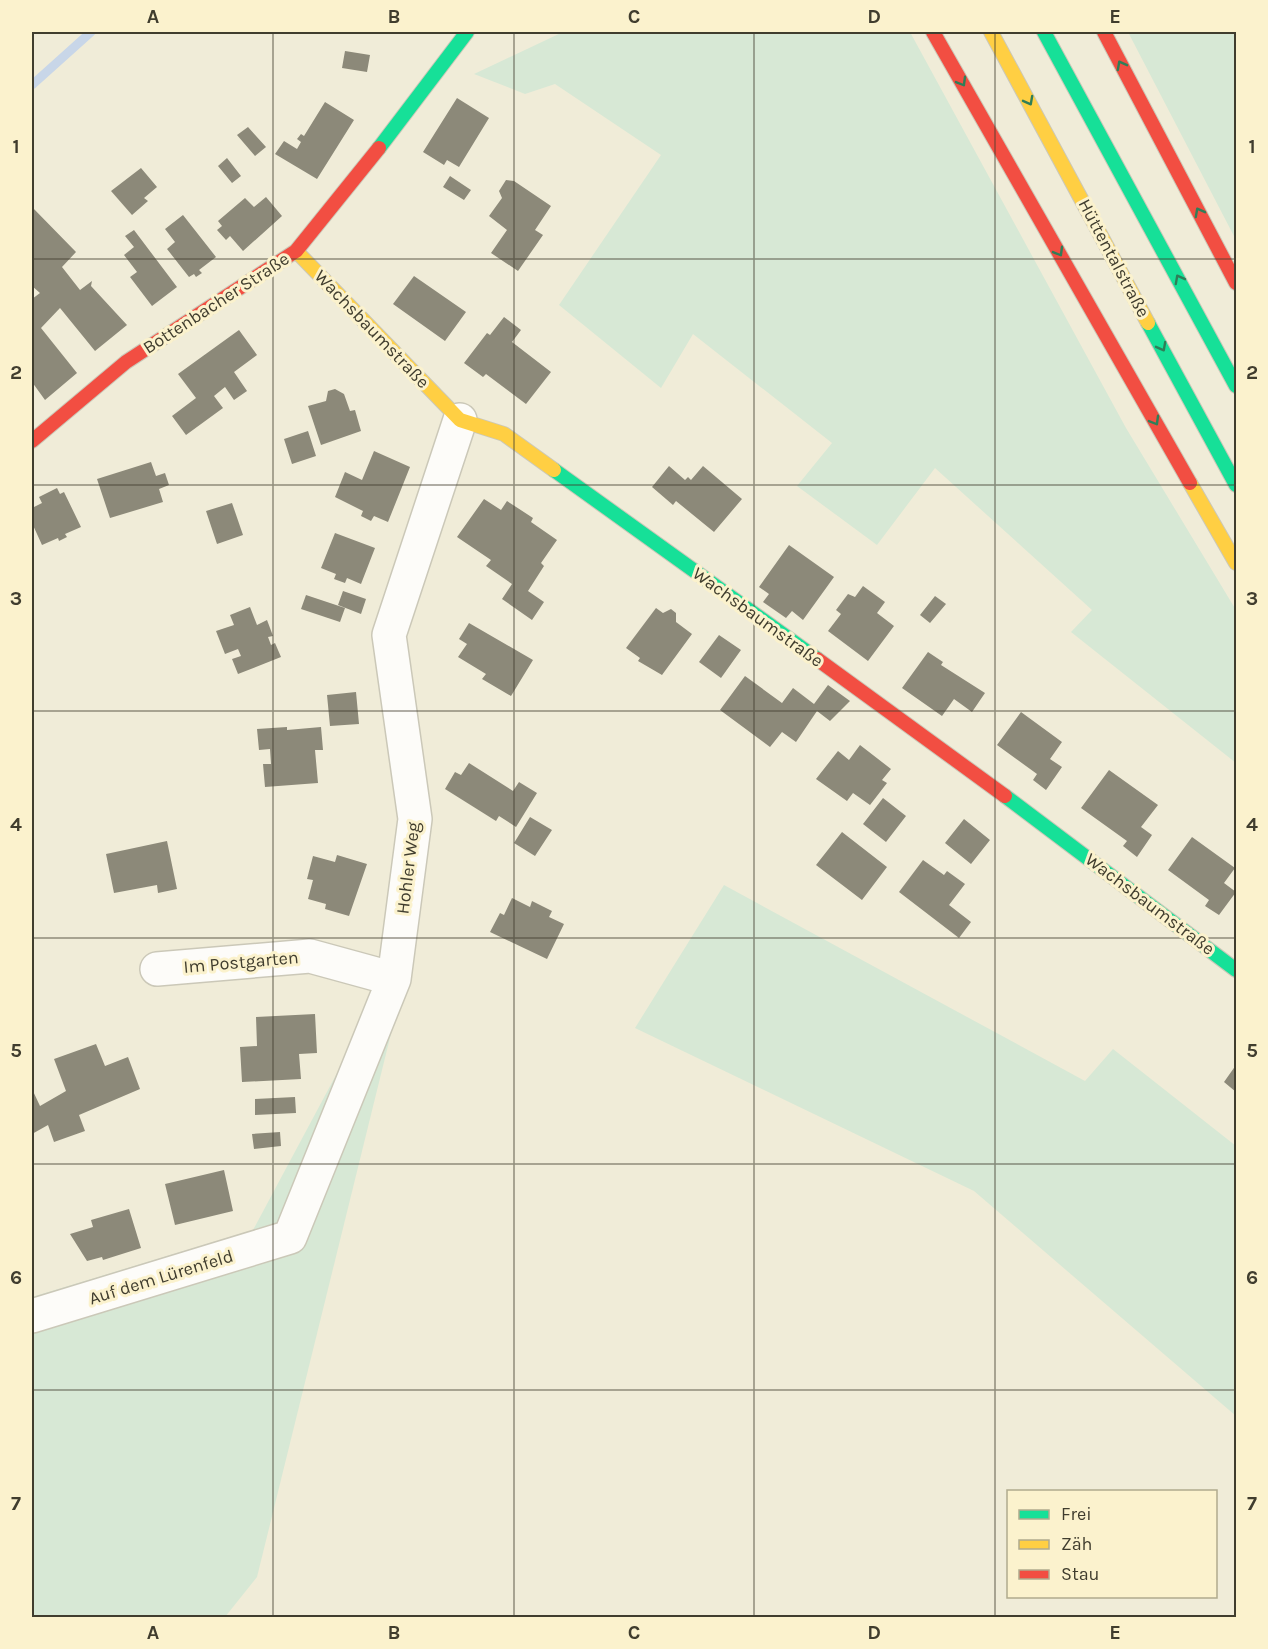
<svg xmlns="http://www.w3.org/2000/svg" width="1268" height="1649" font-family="Karla,sans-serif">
<rect width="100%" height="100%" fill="#f0ecd8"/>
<path fill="#d7e8d5" d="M563,32H910L1126,428L1236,610V763L1071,632L1092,610L935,468L877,545L797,486L832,443L693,334L661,388L559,305L661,155L555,84L525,94L474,74Z
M1128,32H1236V240Z
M724,885L1085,1081L1113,1049L1236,1146V1416L974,1191L635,1028Z
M419,920L257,1577L225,1617L32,1618V1297L253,1230Z"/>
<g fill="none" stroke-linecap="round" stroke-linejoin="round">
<path stroke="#c8d6e8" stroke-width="9" d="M32,85L91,32"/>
</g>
<path fill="#8c8979" d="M345,51L370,55L367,72L342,68Z
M457,98L489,118L459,167L447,160L444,165L423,152Z
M325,102L354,120L317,179L275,154L284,141L297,149L301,142L297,139L301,134L304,136Z
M248,127L266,147L255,156L237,135Z
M227,158L241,176L232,183L218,166Z
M141,168L157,187L144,198L148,201L132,215L111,191Z
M450,176L471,190L464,200L443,187Z
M506,180L514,181L551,206L535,230L543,235L518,271L491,253L507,230L489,216L502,198L499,191Z
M266,197L282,216L243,251L230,236L226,240L217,230L222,226L218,221L245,198L254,207Z
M32,207L76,252L62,267L80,290L92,281L91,286L127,325L95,351L60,308L41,328L77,373L45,400L32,382V299L40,293L32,286Z
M183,215L216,257L199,270L202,273L196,277L194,274L189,277L167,249L175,242L165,229Z
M134,230L177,287L152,306L130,277L137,272L124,255L134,247L125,236Z
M414,276L466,312L445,341L393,304Z
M504,317L521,330L512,342L551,372L526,404L486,374L483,377L464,363L487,333L490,335Z
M239,330L257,355L234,372L247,391L234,400L225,387L214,396L223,408L186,435L172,416L196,398L178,374Z
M335,389L344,394L350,411L355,410L361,431L321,445L308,406L326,401L328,391Z
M308,431L316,456L292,464L284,439Z
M374,451L410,467L388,522L374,516L371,521L361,516L363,511L335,497L345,472L362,480Z
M151,462L156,476L165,473L169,485L159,489L163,502L110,518L97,479Z
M669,466L685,480L688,477L691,480L703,466L742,499L714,532L676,501L673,505L652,487Z
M57,488L60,494L64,492L81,527L65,534L67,537L59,541L58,538L42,545L32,523V508L42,503L39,497Z
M484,499L501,510L507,501L533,518L531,522L557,540L541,563L544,566L528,591L544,602L532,620L502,599L512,584L486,566L491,560L457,537Z
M232,503L243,535L217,544L206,511Z
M335,533L375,548L361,584L347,578L345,583L334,579L336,574L321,568Z
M789,545L834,577L803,620L792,611L786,618L763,602L769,594L759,587Z
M863,586L885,602L877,613L894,626L868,661L828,631L841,614L836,610L848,594L855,597Z
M343,591L366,599L361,614L338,605Z
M306,595L345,608L340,622L301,609Z
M935,596L946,604L930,623L920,615Z
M250,607L257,625L267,620L273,636L268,637L271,645L275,643L281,657L238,674L232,659L241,656L238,649L225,654L216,631L234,625L230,615Z
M656,608L663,613L671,609L676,613V622L692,634L662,675L638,661L640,658L626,648Z
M469,623L533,660L511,696L482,679L486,674L458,657L467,644L459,639Z
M719,635L741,650L721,678L699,662Z
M928,652L943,662L941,665L985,693L972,712L954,699L942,716L902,688Z
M745,676L782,703L793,688L814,704L828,685L850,701L830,721L817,711L796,742L782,732L770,747L720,710Z
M356,692L359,724L330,726L327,695Z
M1021,712L1062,742L1050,759L1062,767L1046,790L1033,780L1037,774L997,745Z
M287,727V730L321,727L323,750H315L318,783L265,787L263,764H271L270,749L259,750L257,729Z
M860,745L891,769L882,780L887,783L870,805L853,793L847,801L816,779L838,751L849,760Z
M469,763L513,791L519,782L537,793L516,827L499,816L496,821L445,789L455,772L461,775Z
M1109,770L1158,805L1141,827L1152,835L1137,857L1123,846L1127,841L1081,808Z
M883,798L906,816L886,842L863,824Z
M530,817L552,830L535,856L514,843Z
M964,819L990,840L971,864L945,843Z
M842,832L887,867L862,900L816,865Z
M1192,837L1235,868L1224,883L1236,892L1219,915L1205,906L1209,900L1168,870Z
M167,841L177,889L158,893L157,885L114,893L106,854Z
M337,855L367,864L349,916L325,909L326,904L308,899L313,880L307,879L313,856L335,862Z
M923,860L944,875L947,871L965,884L949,905L971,922L959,938L899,892Z
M512,898L530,907L532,901L552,911L549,917L564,924L547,959L490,932L500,913L504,915Z
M315,1014L317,1053L299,1054L301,1079L242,1082L240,1047L257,1046L256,1017Z
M96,1044L105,1066L128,1057L140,1089L79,1115L85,1131L54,1142L48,1125L32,1134V1089L40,1106L66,1091L54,1059Z
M1236,1065V1092L1224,1082Z
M295,1097L296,1113L255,1115V1099Z
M280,1132L281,1146L254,1149L252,1134Z
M224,1170L233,1211L175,1225L165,1184Z
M129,1209L141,1248L103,1260L102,1257L87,1261L70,1234L93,1227L91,1220Z"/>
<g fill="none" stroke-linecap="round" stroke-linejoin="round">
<g stroke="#cbc8b8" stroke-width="36">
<path id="street" d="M157,969L310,956L394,979
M32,1316L290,1237L394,979L415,819L389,635L460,420"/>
</g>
<g stroke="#cbc8b8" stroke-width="16">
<path id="fast" d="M1044,32L1236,386
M379,148L467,32
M1148,323L1236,485
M554,470L817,659
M1005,796L1236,970"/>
</g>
<g stroke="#cbc8b8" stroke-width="16">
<path id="slow" d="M991,32L1148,323
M296,251L460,420L504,434L554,470
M1190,483L1236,563"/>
</g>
<g stroke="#cbc8b8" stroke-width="16">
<path id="jam" d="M933,32L1190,483
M1104,32L1236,283
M32,441L126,362L296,251L379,148
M817,659L1005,796"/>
</g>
<use href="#street" stroke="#fdfcf9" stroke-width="33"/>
<use href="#fast" stroke="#16e098" stroke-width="14"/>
<use href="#slow" stroke="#ffcf43" stroke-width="14"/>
<use href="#jam" stroke="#f24e42" stroke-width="14"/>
</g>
<defs><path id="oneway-chevron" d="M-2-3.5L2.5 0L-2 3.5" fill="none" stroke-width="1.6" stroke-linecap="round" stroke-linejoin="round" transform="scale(1.5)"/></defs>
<g stroke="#2f7e58">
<use href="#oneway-chevron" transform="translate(1121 65) rotate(-118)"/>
<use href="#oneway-chevron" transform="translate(962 82) rotate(60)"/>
<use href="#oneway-chevron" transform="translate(1029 101) rotate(62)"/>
<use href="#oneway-chevron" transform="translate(1199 212) rotate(-118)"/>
<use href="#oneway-chevron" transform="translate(1059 252) rotate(60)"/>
<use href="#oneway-chevron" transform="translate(1179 279) rotate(-118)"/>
<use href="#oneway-chevron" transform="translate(1162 347) rotate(62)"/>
<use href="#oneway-chevron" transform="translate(1155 421) rotate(60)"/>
</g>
<path fill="none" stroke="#403d2e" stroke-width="1.5" stroke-opacity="0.55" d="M273,32V1618M514,32V1618M754,32V1618M995,32V1618M32,259H1236M32,485H1236M32,711H1236M32,938H1236M32,1164H1236M32,1390H1236"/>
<g text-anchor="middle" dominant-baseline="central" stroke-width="6" stroke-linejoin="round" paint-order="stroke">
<g font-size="18" fill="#403d2e" stroke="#fbf2cd">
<text transform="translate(1114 258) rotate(62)">Hüttentalstraße</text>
<text transform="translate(216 303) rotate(-33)">Bottenbacher Straße</text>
<text transform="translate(372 329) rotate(46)">Wachsbaumstraße</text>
<text transform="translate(758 617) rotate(36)">Wachsbaumstraße</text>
<text transform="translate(408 868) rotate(-83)">Hohler Weg</text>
<text transform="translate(1150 904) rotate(37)">Wachsbaumstraße</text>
<text transform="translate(241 962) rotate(-5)">Im Postgarten</text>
<text transform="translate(161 1277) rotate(-17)">Auf dem Lürenfeld</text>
</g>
</g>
<rect width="1268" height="1649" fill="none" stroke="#fbf2cd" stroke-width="66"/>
<rect x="1007" y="1490" width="210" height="108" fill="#fbf2cd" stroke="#b0aa8d" stroke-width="1.5"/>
<rect x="1019" y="1510" width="30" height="9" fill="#16e098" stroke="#b0aa8d" stroke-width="1.5"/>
<text x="1061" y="1520" font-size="18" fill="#403d2e">Frei</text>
<rect x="1019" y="1540" width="30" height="9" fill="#ffcf43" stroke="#b0aa8d" stroke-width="1.5"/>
<text x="1061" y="1550" font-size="18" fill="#403d2e">Zäh</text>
<rect x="1019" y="1570" width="30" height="9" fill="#f24e42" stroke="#b0aa8d" stroke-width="1.5"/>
<text x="1061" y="1580" font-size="18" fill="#403d2e">Stau</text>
<rect x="33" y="33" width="1202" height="1583" fill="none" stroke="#403d2e" stroke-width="2"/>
<g font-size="20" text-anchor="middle" font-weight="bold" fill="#403d2e">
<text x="153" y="23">A</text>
<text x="394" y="23">B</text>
<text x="634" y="23">C</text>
<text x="874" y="23">D</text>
<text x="1115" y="23">E</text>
<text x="16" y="153">1</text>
<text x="1252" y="153">1</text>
<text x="16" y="379">2</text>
<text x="1252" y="379">2</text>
<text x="16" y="605">3</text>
<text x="1252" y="605">3</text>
<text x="16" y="831">4</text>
<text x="1252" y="831">4</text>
<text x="16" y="1057">5</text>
<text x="1252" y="1057">5</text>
<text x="16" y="1284">6</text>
<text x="1252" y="1284">6</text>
<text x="16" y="1510">7</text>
<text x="1252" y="1510">7</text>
<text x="153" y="1639">A</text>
<text x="394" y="1639">B</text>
<text x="634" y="1639">C</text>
<text x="874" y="1639">D</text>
<text x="1115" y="1639">E</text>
</g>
</svg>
